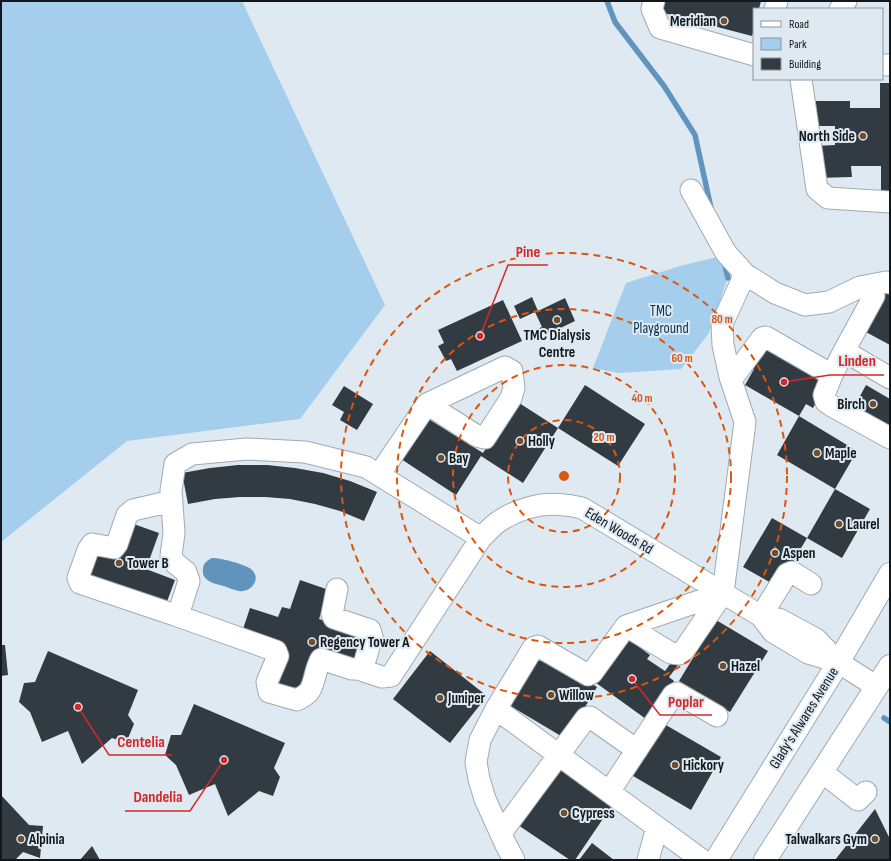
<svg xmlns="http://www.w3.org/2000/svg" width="891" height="861" font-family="'Sofia Sans Condensed',sans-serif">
<rect width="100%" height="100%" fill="#dee9f2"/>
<path fill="#a5cdec" d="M1,1H242L385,305L300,419L127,441L1,542Z
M717,257L728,277L709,333L681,369L619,373L593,368L626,283L680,266Z"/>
<path fill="#6094bc" d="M212,558C221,558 244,564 251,569C262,578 252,593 239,591C234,590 229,588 224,586C215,584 201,581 203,569C203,563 208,560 212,558Z"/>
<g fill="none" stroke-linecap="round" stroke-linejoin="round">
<path stroke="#6094bc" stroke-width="5.5" d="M607,1L615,22L664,86L695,135L711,208
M724,261L728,278
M884,718L890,722"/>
</g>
<path fill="#333b42" d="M663,1H761L759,9H754V29L752,36L660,12Z
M880,83H890V193H881V166H851L852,177L816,178L815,146L835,145V126H815V101H850V108H880Z
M887,287L890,289V345L864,331Z
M532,297L538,311L565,298L575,321L531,342L527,333L542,327L535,312L520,319L514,306Z
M503,300L522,341L457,371L451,359L446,361L438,346L444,343L438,330Z
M768,347L822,379L813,394L819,397L813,408L806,404L799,416L745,385L754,369L748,365L756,352L763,356Z
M585,385L645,424L618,466L558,428Z
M866,385L890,399V430L853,409Z
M344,386L373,404L357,430L340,420L344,412L332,405Z
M516,401L558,428L523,483L481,456L456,495L401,459L427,418L483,453Z
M799,416L857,451L835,489L777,455Z
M238,465H267L295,468L323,473L350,481L377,492L364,521L340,511L315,504L290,499L265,497H240L215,499L188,504L182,473L210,468Z
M835,489L870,509L842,558L807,538Z
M772,518L807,538L778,587L743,567Z
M128,522L159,533L146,569L175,580L165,607L84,577L94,550Z
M300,580L329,590L319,619L364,634L354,665L315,652L302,690L295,688L293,693L282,689L283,685L274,681L284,649L241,635L250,608L278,617L282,607L290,609Z
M716,620L768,651L730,712L679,681Z
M624,636L650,655L647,659L665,671L673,660L679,664L669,677L674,681L646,719L592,680Z
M1,645H5L8,675L1,676Z
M536,650L597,687L566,739L504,702Z
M48,651L138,690L128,715L134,724L126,743L112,738L82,764L68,731L42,742L30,712L19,702L24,683L35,682Z
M430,651L487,696L450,743L393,699Z
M194,704L285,743L274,768L280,777L273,796L259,791L228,816L215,784L189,795L176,765L165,755L171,735H181Z
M659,721L721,757L691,810L628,773Z
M554,764L613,804L575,860H570L515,823Z
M1,795L29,825L43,826L40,858L23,852L15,860H1Z
M875,809L890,839V860H835Z
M592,843L614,860H579Z
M92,846L100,860H80Z"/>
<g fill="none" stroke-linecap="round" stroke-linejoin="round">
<g stroke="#a0aab3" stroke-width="23">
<path id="minor" d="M654,1L652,9L660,28L754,55
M775,9L777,1
M840,9L846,1
M882,65H890
M801,79L817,189L828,198L890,202
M691,190L726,253L745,274L775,293L805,305L829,302L860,287L886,282L890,283
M844,351L890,378
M832,375L824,395L826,402L832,406L890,438
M731,380L762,338L766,337L832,375L844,351L874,296
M379,475L427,404L477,436L485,438L511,398L514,388L512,371L505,367L427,404
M172,501L133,510L127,515L117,544L114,548L92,544L88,550L78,578L80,583L175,615L180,609L189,581L186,572L175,563L171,556L174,533L171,490L175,464L192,454L247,449L305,452L366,467L481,538
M175,615L276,651L278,656L267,682L269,692L297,700C302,697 307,695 310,690C315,682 315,669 321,659L352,669H358L364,664L372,637L370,630L334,618L332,614L337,589
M761,616L779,619L816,639L836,660
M761,616L787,574L792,572L811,584
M626,626L671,653L679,654L684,650L723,593L745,422L730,377L723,345L722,324L745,274
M358,669L382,677L391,676L481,538C485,534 490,529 494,525C513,510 540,502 564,505C570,505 576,507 582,508L761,616L773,632L808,653L838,662L877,687
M496,709L702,860
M822,772L858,800L866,792
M609,792L673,695L677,693L717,716
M501,833L586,718L590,717L594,720L637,750
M514,860L505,843L485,799L479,779L476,762L480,740L496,709L533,648L538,646L588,675L592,673L626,626L723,593
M648,860L657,827"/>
</g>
<g stroke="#a0aab3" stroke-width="24">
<path id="major" d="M716,860L832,673L890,574
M765,860L890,666"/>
</g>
<use href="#minor" stroke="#fff" stroke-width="21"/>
<use href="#major" stroke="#fff" stroke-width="22"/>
</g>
<g fill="none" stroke="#dd560d" stroke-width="2" stroke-dasharray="7 5">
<circle cx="564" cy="476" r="56"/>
<circle cx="564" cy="476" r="111"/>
<circle cx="564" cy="476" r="167"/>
<circle cx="564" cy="476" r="223"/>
</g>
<g fill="#724d29" stroke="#dee9f2" stroke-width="1.5">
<circle cx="724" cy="21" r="4"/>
<circle cx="863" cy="136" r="4"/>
<circle cx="557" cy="320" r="4"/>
<circle cx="873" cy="404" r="4"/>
<circle cx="520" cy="441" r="4"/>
<circle cx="817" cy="453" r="4"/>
<circle cx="441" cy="458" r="4"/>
<circle cx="839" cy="524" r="4"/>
<circle cx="775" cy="553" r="4"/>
<circle cx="119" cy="563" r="4"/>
<circle cx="312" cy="642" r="4"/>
<circle cx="723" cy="666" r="4"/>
<circle cx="551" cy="695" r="4"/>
<circle cx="440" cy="698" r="4"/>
<circle cx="675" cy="765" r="4"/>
<circle cx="564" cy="813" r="4"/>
<circle cx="21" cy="839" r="4"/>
<circle cx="875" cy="839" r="4"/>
</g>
<g text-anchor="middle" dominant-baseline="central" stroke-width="4" stroke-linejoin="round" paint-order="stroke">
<g font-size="15" font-weight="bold" fill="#13171a" stroke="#dee9f2" text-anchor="start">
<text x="716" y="21" text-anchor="end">Meridian</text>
<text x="855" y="136" text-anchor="end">North Side</text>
<text x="557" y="335" text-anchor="middle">TMC Dialysis<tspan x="557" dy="17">Centre</tspan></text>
<text x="865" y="404" text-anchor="end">Birch</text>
<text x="528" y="441">Holly</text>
<text x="825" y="453">Maple</text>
<text x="449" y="458">Bay</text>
<text x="847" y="524">Laurel</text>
<text x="783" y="553">Aspen</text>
<text x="127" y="563">Tower B</text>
<text x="320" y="642">Regency Tower A</text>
<text x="731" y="666">Hazel</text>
<text x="559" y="695">Willow</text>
<text x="448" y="698">Juniper</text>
<text x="683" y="765">Hickory</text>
<text x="572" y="813">Cypress</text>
<text x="29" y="839">Alpinia</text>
<text x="867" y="839" text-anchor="end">Talwalkars Gym</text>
</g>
<g font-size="15" fill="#07324e" stroke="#dee9f2">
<text x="661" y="311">TMC<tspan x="661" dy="17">Playground</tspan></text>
</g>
<g font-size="15" fill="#13171a" stroke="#dee9f2">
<text transform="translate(619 531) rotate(31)">Eden Woods Rd</text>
<text transform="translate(804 718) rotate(-58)">Glady's Alwares Avenue</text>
</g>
</g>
<circle cx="564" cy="476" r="6" fill="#dd560d" stroke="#dee9f2" stroke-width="2"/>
<g font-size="12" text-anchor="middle" font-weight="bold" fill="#dd560d" stroke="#dee9f2" stroke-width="4" stroke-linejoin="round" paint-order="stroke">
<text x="722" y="323">80 m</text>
<text x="682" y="362">60 m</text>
<text x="642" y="402">40 m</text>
<text x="604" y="441">20 m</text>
</g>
<path fill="none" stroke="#d62828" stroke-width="1.5" d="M480 336L508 265H548M784 382L830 375H884M632 679L660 715H712M78 707L109 755H172M224 760L190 811H125"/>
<g fill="#d62828" stroke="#dee9f2" stroke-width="1.5">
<circle cx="480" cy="336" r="4"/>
<circle cx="784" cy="382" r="4"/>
<circle cx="632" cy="679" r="4"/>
<circle cx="78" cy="707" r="4"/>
<circle cx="224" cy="760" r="4"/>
</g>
<g font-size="16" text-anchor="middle" font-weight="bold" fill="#d62828" stroke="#dee9f2" stroke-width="4" stroke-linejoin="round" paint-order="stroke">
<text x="528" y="257">Pine</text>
<text x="857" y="366">Linden</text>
<text x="686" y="707">Poplar</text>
<text x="141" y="747">Centelia</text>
<text x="158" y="802">Dandelia</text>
</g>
<rect width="891" height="861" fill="none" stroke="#13171a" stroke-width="4"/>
<rect x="753" y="8" width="130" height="72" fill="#dee9f2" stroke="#8d959c"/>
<rect x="761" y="21" width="20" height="6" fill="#ffffff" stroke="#8d959c"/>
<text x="789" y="28" font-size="12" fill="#13171a">Road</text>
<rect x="761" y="38" width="20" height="12" fill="#a5cdec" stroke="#8d959c"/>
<text x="789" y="48" font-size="12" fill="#13171a">Park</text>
<rect x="761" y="58" width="20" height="12" fill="#333b42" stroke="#8d959c"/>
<text x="789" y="68" font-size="12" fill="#13171a">Building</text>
</svg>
